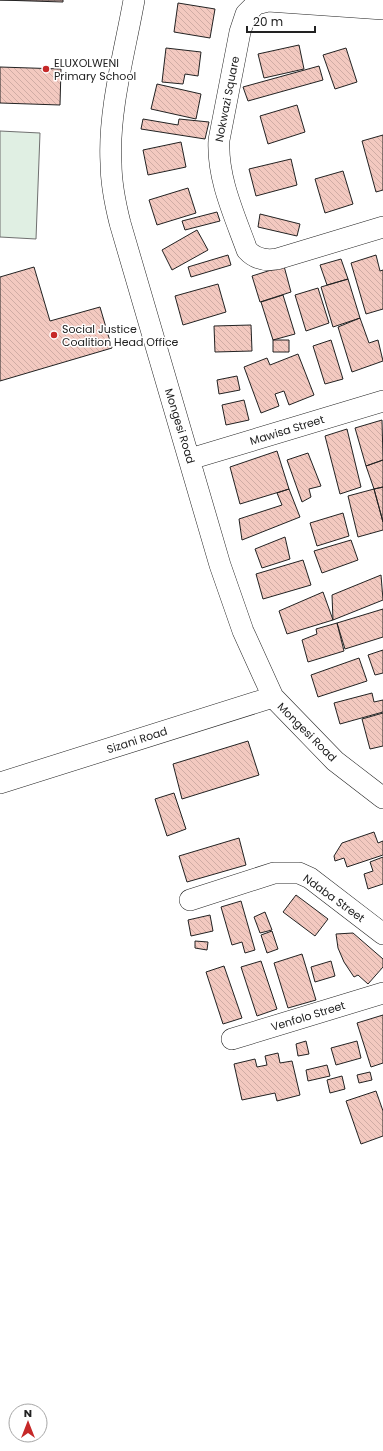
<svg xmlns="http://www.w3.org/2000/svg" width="383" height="1451" font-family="Poppins,sans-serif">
<defs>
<pattern id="building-back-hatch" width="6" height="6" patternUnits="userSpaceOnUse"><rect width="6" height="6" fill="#f3c9c0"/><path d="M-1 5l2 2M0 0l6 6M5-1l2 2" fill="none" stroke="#d0aca5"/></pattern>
</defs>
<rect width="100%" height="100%" fill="#fff"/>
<path fill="#e0efe3" stroke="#6f6f6f" d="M0,131L40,133L36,239L0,237Z"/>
<path fill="url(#building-back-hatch)" stroke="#222" d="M0,0H63V2Z
M178,3L215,9L210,38L174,32Z
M299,45L304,69L264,78L258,54Z
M166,48L201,52L198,76L185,74L183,84L162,82Z
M346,48L357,82L335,89L323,55Z
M319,66L323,80L248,101L243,87Z
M0,67L61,69L60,105L0,103Z
M157,84L201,94L196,119L151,109Z
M297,105L305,132L268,144L260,116Z
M143,119L178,125L179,119L209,122L205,139L141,129Z
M383,135V190L376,192L362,141Z
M181,142L186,167L148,175L143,150Z
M291,159L297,185L256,196L249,169Z
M343,171L353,204L325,213L315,179Z
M188,188L196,213L157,225L149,200Z
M217,212L220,221L185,230L182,221Z
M260,214L300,224L297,236L258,227Z
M197,230L208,250L172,270L162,250Z
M228,255L231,265L191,277L188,267Z
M376,255L380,271L383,270V309L366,314L351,263Z
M341,259L348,279L327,285L320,265Z
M284,266L291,292L260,302L252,276Z
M34,267L50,321L100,307L112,348L0,381V277Z
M348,279L360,318L333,327L321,287Z
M218,284L226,312L183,325L175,296Z
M318,288L329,323L306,331L295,295Z
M283,295L295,334L273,340L261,302Z
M360,318L369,343L378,340L383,361L352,372L338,327Z
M251,325L252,351L215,352L214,326Z
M273,340H289V352H273Z
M331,340L343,379L325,384L313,346Z
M298,354L314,395L289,405L284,391L275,394L279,406L261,413L244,367L267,358L270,365Z
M237,376L240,390L219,394L217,380Z
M244,400L249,420L226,425L222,405Z
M382,420L383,460L366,466L355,428Z
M347,429L361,487L340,494L325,436Z
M277,451L289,489L240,504L230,467Z
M308,453L321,486L309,489L311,497L302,502L287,460Z
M383,460V487L374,489L366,466Z
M383,487V522L374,489Z
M289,489L300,517L242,540L239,519L282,505L277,493Z
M374,489L383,522V530L358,537L348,496Z
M343,513L349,536L317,546L310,523Z
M285,537L290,559L262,568L255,549Z
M351,540L358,560L322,573L314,551Z
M303,560L311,585L263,599L256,574Z
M381,575L383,600L333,620L332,595Z
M323,592L333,620L287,634L279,611Z
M383,609V637L345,649L337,623Z
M337,623L344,651L308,662L302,640L317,634L316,629Z
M383,650V673L375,675L368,655Z
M359,658L367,681L318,697L311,675Z
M372,693L374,702L383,700V712L340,724L334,703Z
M383,713V746L370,749L362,719Z
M248,741L259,775L182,799L173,764Z
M174,793L186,829L167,836L155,799Z
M374,832L378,843L383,841V855L347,867L344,858L335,861L334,856L342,843Z
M239,838L246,865L187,882L179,856Z
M383,857V884L368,889L364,874L373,871L370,862Z
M296,895L328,919L315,936L283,912Z
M241,901L255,950L245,953L242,942L232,945L221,907Z
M265,912L272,930L260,933L254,917Z
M210,915L213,931L191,936L188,920Z
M272,931L278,949L267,953L261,935Z
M353,933L383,959V967L368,984L358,975L354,977L344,962L338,948L336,934Z
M195,941L208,942L207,950L195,948Z
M302,954L316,1000L288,1008L274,963Z
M261,961L277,1009L257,1016L241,967Z
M331,961L335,976L315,982L311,967Z
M224,966L242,1018L223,1024L206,972Z
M383,1015V1063L371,1067L357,1023Z
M306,1041L309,1054L298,1056L296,1044Z
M357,1041L361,1058L336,1065L331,1048Z
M278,1053L280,1063L292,1061L300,1095L277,1101L275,1093L242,1100L234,1064L255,1059L257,1067L267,1065L265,1056Z
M327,1065L330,1076L308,1081L306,1070Z
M370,1072L372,1080L359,1083L357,1075Z
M342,1076L345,1089L330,1093L327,1080Z
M376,1091L383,1111V1136L361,1144L346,1101Z"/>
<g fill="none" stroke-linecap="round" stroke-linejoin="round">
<g stroke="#222" stroke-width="22">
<path id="street" d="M134,0C125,51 108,111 111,163C111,183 115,203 120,223L220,565L243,631L273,697L335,761L383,798
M383,9L268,1L256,4L246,14L240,32L219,140C217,178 234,214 247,250C255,259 265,261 277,259L383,227
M190,459L383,401
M0,783L273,697
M190,900L274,873H299L310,878L383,934
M232,1039L383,993"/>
</g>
<use href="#street" stroke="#fff" stroke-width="21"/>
</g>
<g fill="#c62828" stroke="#fff" stroke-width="1.5">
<circle cx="46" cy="69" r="4"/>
<circle cx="54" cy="335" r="4"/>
</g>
<g text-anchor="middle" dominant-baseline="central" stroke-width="3" stroke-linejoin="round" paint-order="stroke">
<g font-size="11" fill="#222" stroke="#fff" text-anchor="start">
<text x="54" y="63">ELUXOLWENI<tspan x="54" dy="13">Primary School</tspan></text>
<text x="62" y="329">Social Justice<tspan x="62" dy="13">Coalition Head Office</tspan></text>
</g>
<g font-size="11" fill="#222" stroke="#fff">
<text transform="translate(227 99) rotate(-79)">Nokwazi Square</text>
<text transform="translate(180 426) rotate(73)">Mongesi Road</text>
<text transform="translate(287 430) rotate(-17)">Mawisa Street</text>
<text transform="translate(307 732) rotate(45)">Mongesi Road</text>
<text transform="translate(137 740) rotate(-18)">Sizani Road</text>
<text transform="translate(334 898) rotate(36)">Ndaba Street</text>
<text transform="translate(308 1016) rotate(-17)">Venfolo Street</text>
</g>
</g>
<g transform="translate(28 1423)"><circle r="19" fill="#ffffff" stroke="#a7a7a7"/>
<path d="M0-3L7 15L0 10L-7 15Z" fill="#c62828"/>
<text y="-6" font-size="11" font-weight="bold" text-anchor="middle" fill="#222222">N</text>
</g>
<path d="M247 26v6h68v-6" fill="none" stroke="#222222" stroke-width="2"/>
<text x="253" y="26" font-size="12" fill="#222222" stroke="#ffffff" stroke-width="3" paint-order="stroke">20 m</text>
</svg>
